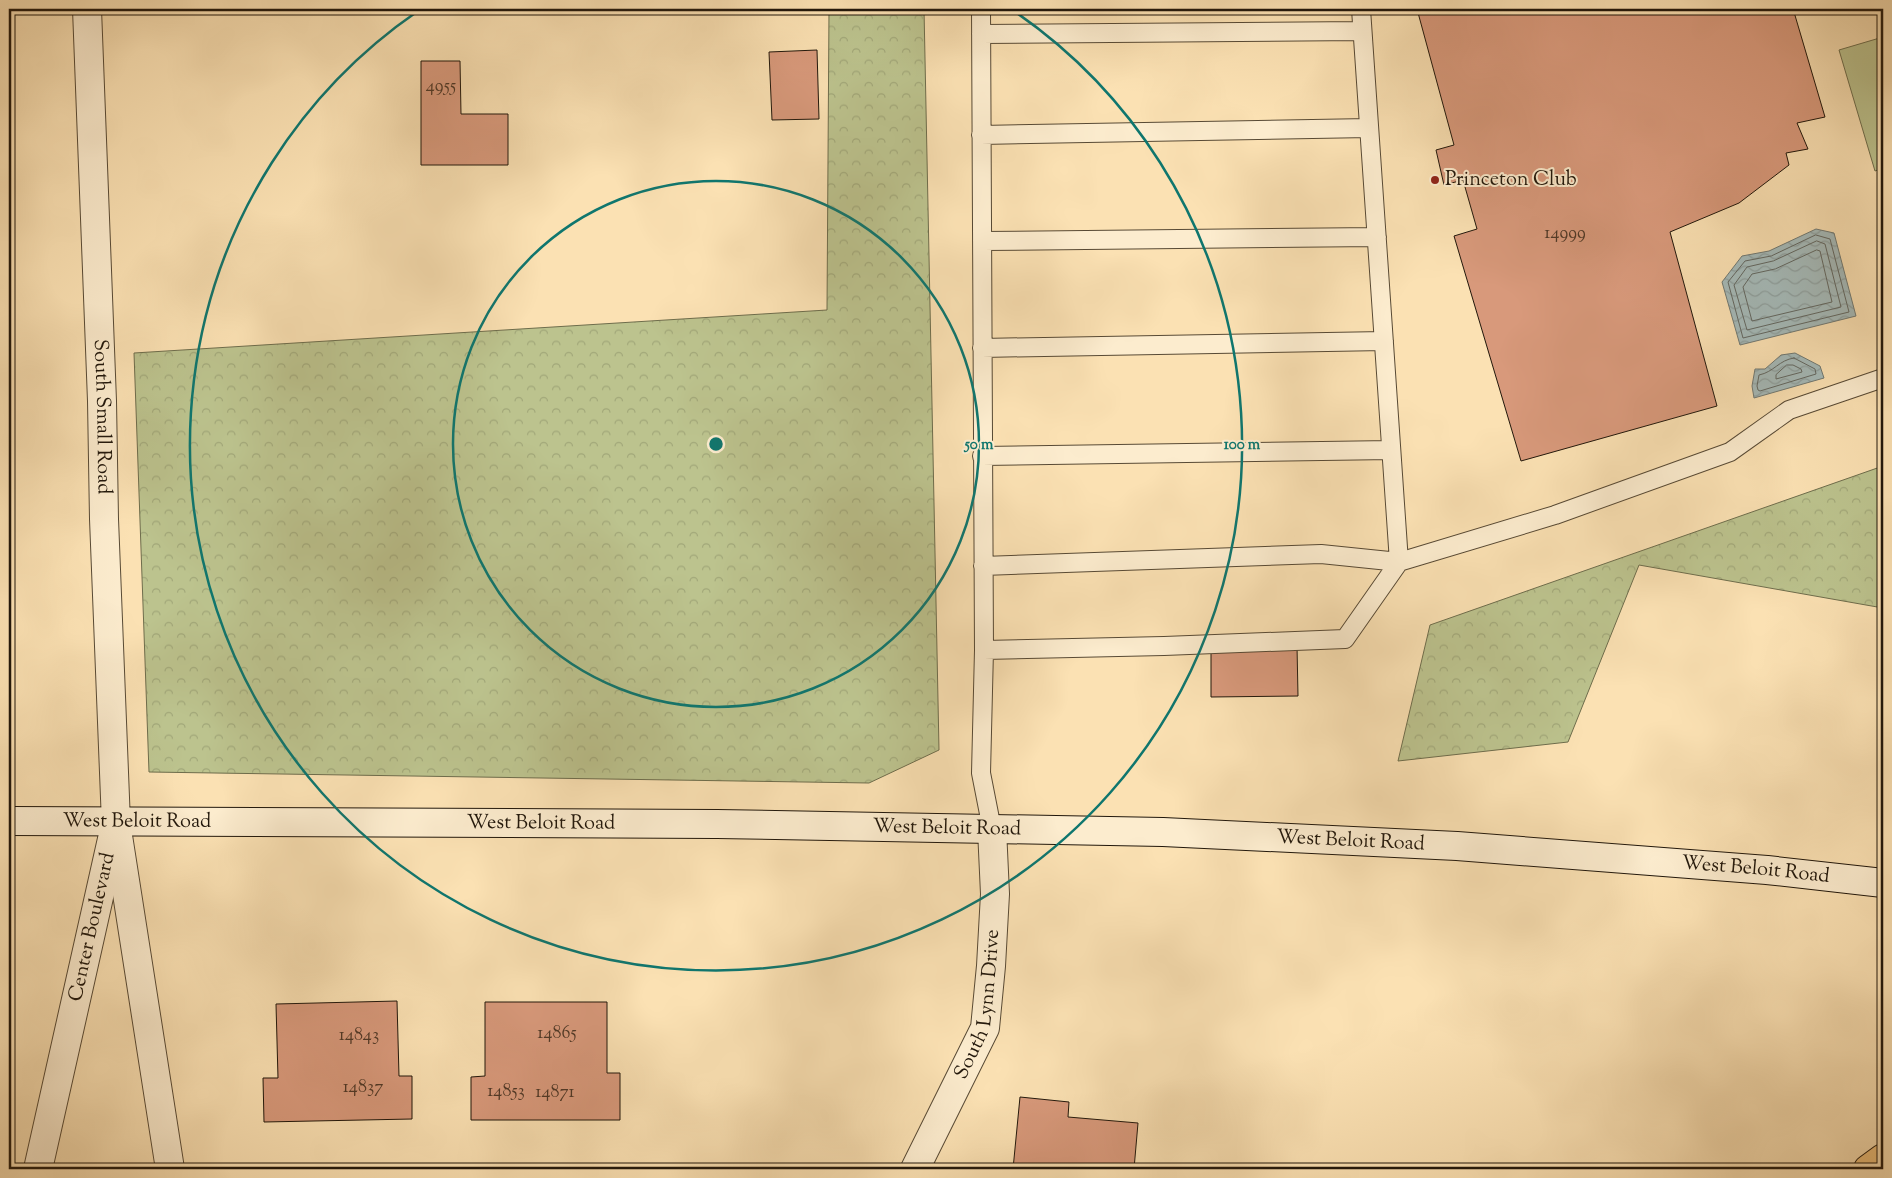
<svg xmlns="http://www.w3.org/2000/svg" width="1892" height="1178" font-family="'Sorts Mill Goudy',serif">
<defs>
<pattern id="forest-crowns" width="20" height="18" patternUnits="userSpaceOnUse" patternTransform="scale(1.25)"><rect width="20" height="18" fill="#bcc38e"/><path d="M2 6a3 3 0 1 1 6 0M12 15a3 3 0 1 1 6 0" fill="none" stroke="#a1a779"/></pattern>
<pattern id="water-waves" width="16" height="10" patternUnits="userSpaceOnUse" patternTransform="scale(1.25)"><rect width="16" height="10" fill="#a5bab9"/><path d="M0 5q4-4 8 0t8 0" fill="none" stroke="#8e9f9e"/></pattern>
</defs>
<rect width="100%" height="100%" fill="#fbe1b3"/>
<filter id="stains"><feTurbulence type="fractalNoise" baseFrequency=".004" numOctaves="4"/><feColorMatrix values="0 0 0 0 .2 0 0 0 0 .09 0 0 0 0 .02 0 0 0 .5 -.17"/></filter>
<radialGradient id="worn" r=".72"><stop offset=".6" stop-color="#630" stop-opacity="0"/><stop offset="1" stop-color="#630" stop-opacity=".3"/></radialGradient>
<path fill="url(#forest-crowns)" stroke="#6e6d4c" d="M829,9H924L939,750L869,783L149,772L134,353L827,310Z
M1883,466V608L1639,565L1568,742L1398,761L1430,625Z"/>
<path fill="#bcc38e" stroke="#6e6d4c" d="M1883,37V168L1875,171L1839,50Z"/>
<path fill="url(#water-waves)" stroke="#707973" d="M1816,229L1834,233L1856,316L1740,345L1722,282L1742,256L1769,251Z
M1795,353L1820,366L1824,378L1754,398L1752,386L1755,369H1765L1781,355Z"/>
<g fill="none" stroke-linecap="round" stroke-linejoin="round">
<path stroke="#636862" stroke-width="1" d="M1816,235L1830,239L1849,312L1743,338L1728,282L1745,261L1771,256Z
M1817,241L1825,244L1841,307L1747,330L1734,285L1747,267L1773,261Z
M1817,250L1820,251L1832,302L1752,321L1743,287L1752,274L1775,269Z
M1794,358L1815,369L1816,374L1760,391L1758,390L1757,386L1759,375C1774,372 1779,360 1794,358Z
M1787,365H1793L1801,369L1802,372L1776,379V375Z"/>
</g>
<path fill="#d8997b" stroke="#21170b" d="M1417,9H1803L1794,12L1825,117L1797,123L1808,149L1786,153L1789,165L1739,203L1670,232L1717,406L1521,461L1454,236L1477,229L1463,180L1444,185L1436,150L1454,145Z
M817,50L819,119L772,120L769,52Z
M421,61H460L461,114H508V165H421Z
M1297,646L1298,696L1211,697V647Z
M397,1001L399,1076H412V1119L264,1122L263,1078H278L276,1004Z
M485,1002H607V1073H620V1120H471V1077L485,1076Z
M1020,1097L1069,1102L1068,1117L1138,1123L1134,1169H1013Z"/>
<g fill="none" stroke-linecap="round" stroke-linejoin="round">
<g stroke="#584a35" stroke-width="20">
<path id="service" d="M981,9L984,650L981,773L992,829
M981,34L1362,31
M981,135L1369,128
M982,241L1377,237
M982,348L1384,341
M982,456L1391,450
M983,566L1321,554L1399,562L1555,515L1730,452L1789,410L1883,378
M984,650L1164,646L1345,639L1399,562L1361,9"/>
</g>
<g stroke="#584a35" stroke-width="30">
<g id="minor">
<path id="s1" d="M87,9L102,401L104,519L116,823L170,1169"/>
<path id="s2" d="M38,1169L112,839"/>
<path id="s3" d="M915,1169L985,1028L991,966L995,894L992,829"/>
</g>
</g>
<g stroke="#21170b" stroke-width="30">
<g id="secondary">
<path id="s4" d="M9,821L717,824L1163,832L1457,846L1767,870L1883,883"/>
</g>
</g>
<g stroke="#21170b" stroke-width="30">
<path id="motorway" d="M1868,1169L1883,1158"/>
</g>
<use href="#service" stroke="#fcecce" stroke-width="18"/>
<use href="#minor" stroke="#fcecce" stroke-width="28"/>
<use href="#secondary" stroke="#fcecce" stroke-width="28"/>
<use href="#motorway" stroke="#eec07a" stroke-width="28"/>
</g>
<g fill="none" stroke="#0f766e" stroke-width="2.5">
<circle cx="716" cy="444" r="263"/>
<path d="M1014 11A526 526 0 1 1 418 11"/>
</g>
<circle fill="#8f2418" stroke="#fcecce" stroke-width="2" cx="1435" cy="180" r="5"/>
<g text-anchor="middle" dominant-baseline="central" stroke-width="4" stroke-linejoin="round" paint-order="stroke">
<g font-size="18" fill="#4f3827">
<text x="441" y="87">4955</text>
<text x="1565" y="234">14999</text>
<text x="557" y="1034">14865</text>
<text x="359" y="1036">14843</text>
<text x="363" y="1088">14837</text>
<text x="506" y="1092">14853</text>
<text x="555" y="1093">14871</text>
</g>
<g font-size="20" fill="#21170b" stroke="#fcecce" text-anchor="start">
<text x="1445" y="180">Princeton Club</text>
</g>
<g font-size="20" fill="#21170b" stroke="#fcecce">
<text stroke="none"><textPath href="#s1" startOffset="408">South Small Road</textPath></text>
<text stroke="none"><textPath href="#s4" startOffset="128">West Beloit Road</textPath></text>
<text stroke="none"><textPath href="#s4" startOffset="532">West Beloit Road</textPath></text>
<text stroke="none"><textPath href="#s4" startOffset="938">West Beloit Road</textPath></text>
<text stroke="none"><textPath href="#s4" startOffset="1342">West Beloit Road</textPath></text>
<text stroke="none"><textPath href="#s4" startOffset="1748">West Beloit Road</textPath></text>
<text stroke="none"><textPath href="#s2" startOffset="248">Center Boulevard</textPath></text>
<text stroke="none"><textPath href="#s3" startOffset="179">South Lynn Drive</textPath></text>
</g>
</g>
<circle cx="716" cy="444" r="8" fill="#0f766e" stroke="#fcecce" stroke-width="2.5"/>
<g font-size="15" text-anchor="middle" font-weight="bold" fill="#0f766e" stroke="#fcecce" stroke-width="4" stroke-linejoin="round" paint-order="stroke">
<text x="979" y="449">50 m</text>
<text x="1242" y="449">100 m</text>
</g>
<rect width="1892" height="1178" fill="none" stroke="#fbe1b3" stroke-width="30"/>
<rect x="10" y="10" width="1872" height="1158" fill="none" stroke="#21170b" stroke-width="2.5"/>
<rect x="15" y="15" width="1862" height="1148" fill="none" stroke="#21170b"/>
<rect width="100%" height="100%" filter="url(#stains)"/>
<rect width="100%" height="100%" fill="url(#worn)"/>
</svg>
